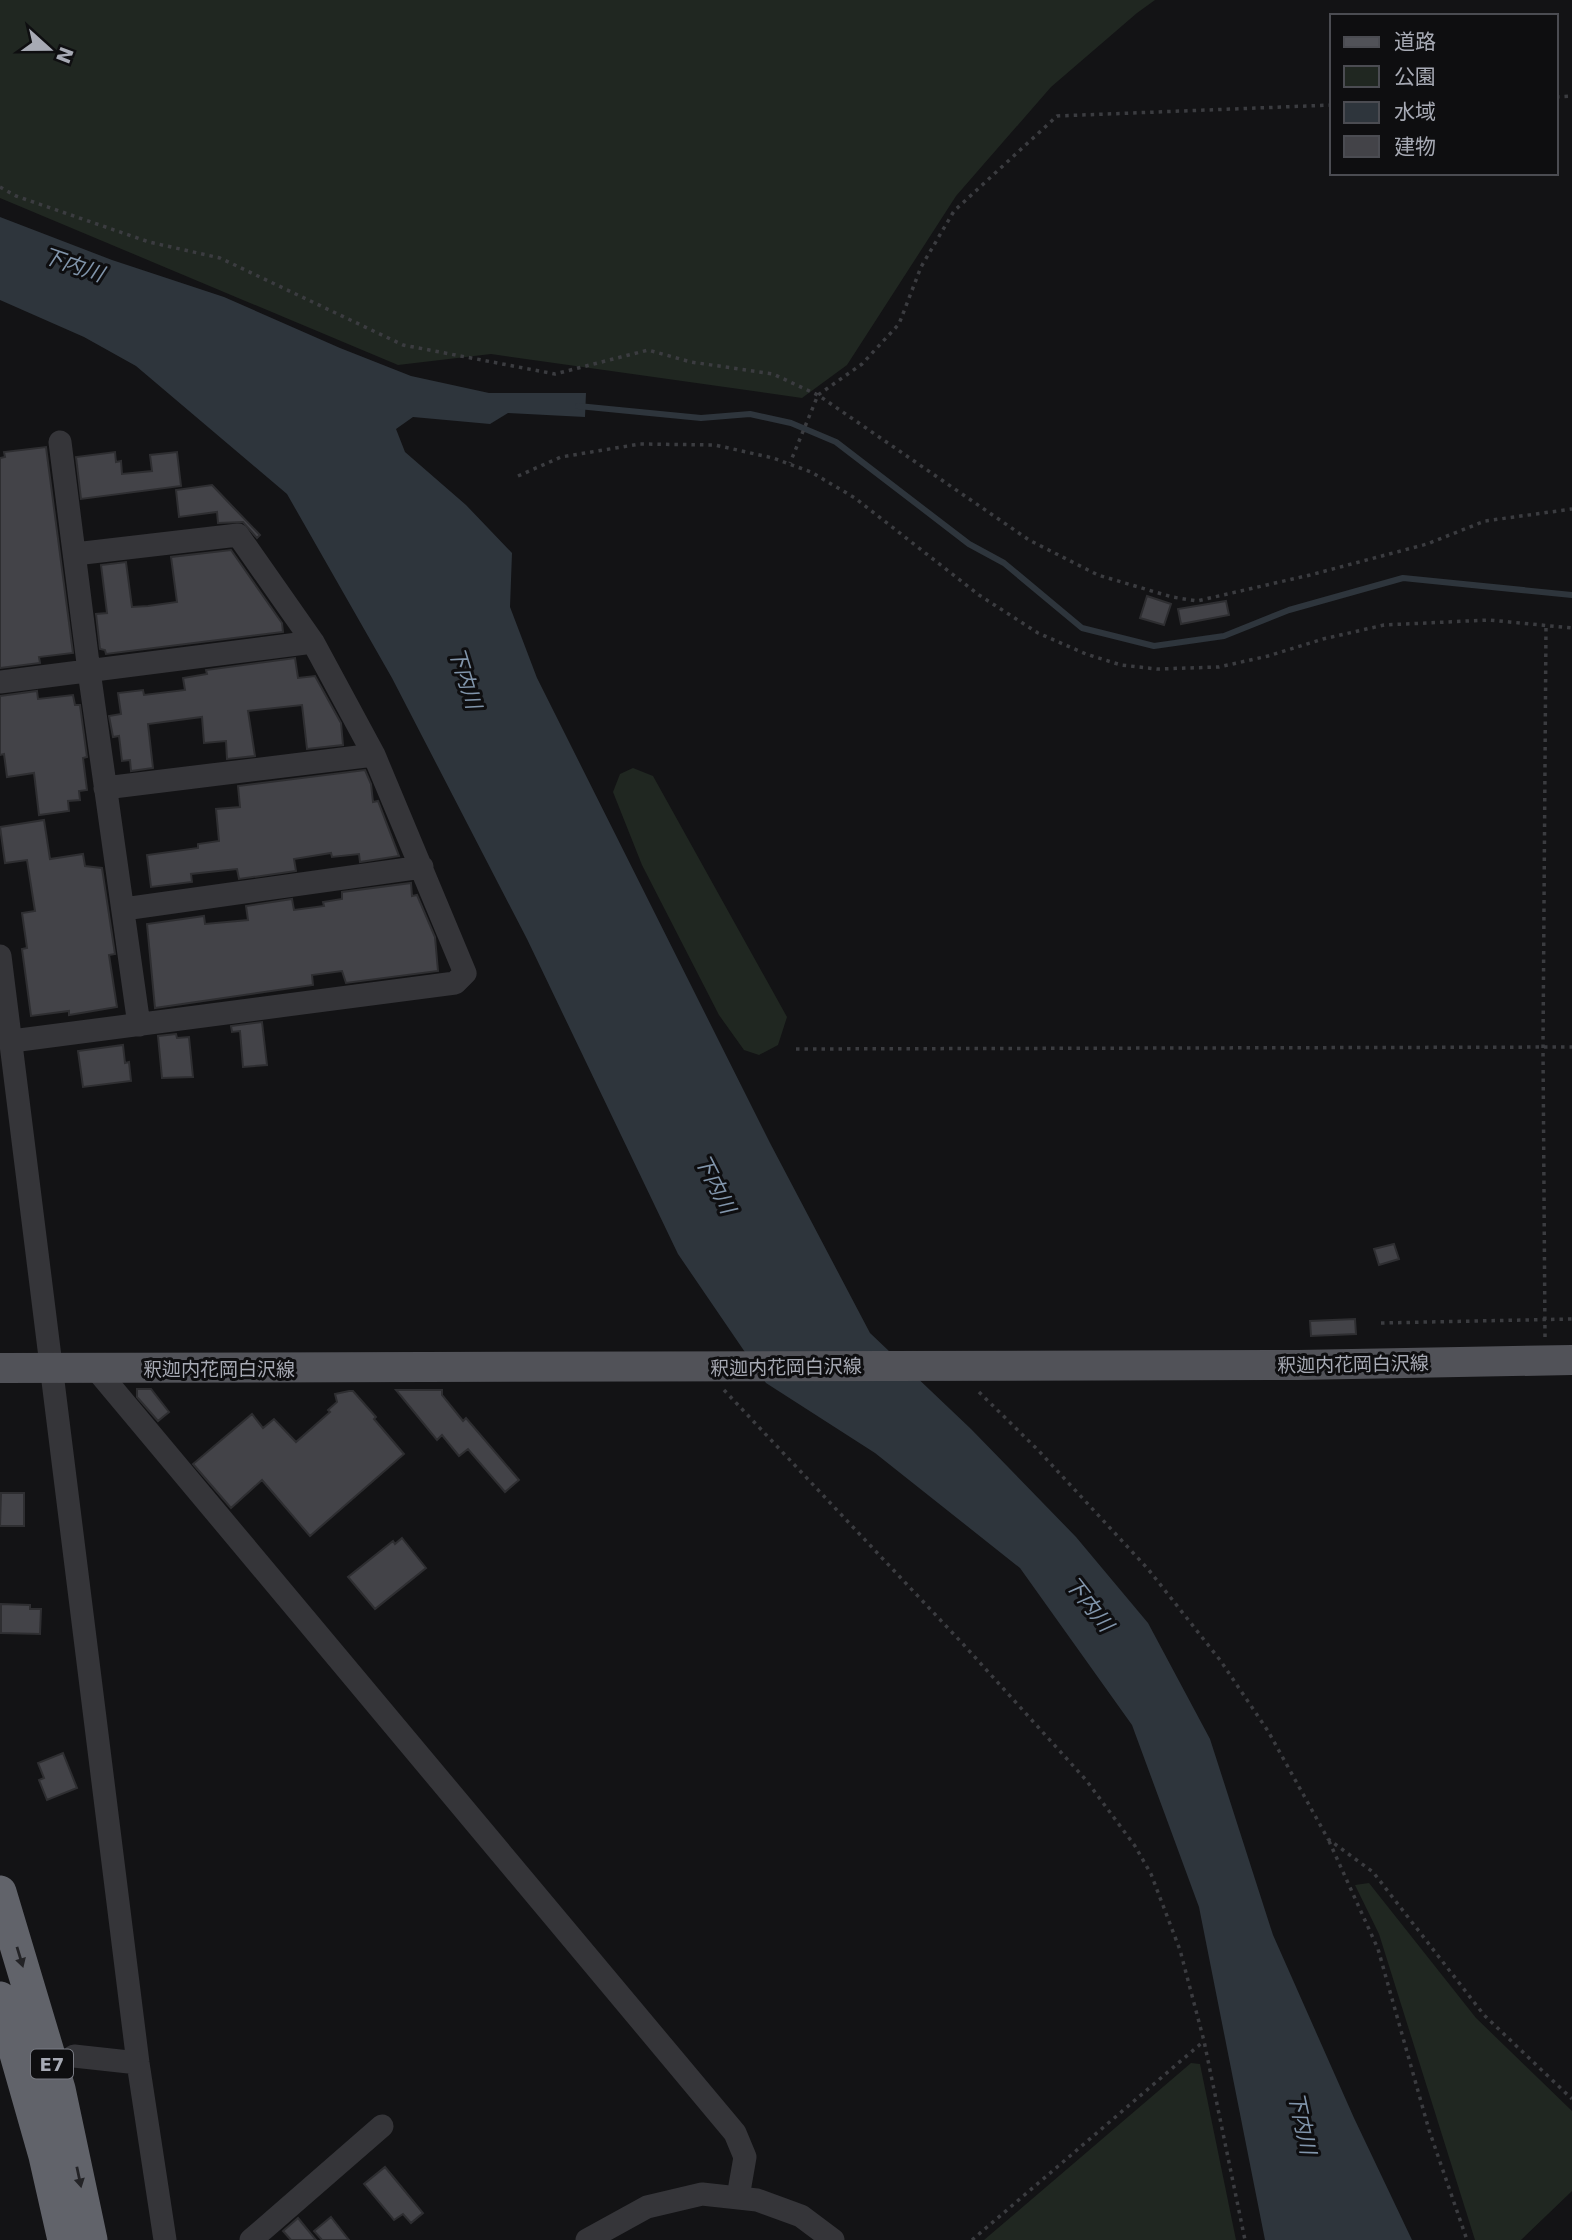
<svg xmlns="http://www.w3.org/2000/svg" width="1572" height="2240" font-family="'DejaVu Sans','Noto Sans JP',sans-serif">
<rect width="100%" height="100%" fill="#131315"/>
<path fill="#202721" d="M0,0H1155L1137,13L1051,87L956,196L847,365L802,398L491,354L398,365L0,198Z
M633,768L653,776L787,1017L778,1045L759,1055L744,1050L719,1015L642,865L613,792L620,774Z
M1369,1883L1476,2018L1572,2111V2191L1521,2240H1475L1379,1934L1355,1885Z
M1191,2063L1200,2064L1236,2240H984Z"/>
<path fill="#2e353c" d="M0,217L112,260L224,297L340,348L411,376L489,393H586L585,417L508,413L490,424L413,417L396,429L405,452L466,505L512,553L510,607L537,678L770,1143L870,1333L971,1429L1076,1537L1148,1623L1210,1739L1273,1935L1354,2118L1412,2240H1265L1199,1907L1132,1725L1020,1568L875,1453L766,1383L678,1254L527,939L392,678L287,494L136,366L84,337L0,300Z"/>
<g fill="none" stroke-linecap="round" stroke-linejoin="round">
<path stroke="#2e353c" stroke-width="6" d="M578,406L701,418L750,414L791,423L836,442L969,544L1004,563L1082,628L1154,646L1224,636L1289,610L1403,578L1572,595"/>
</g>
<path fill="#434348" stroke="#2e2e31" stroke-width="2" d="M46,447L73,653L39,657L40,663L0,668V458L5,457L4,452Z
M115,452L116,462L121,461L122,474L152,471L150,455L177,452L181,486L81,499L76,457Z
M212,485L232,506L260,535L257,538L243,522L218,523L217,512L179,517L176,490Z
M231,550L282,623L283,632L106,654L105,650L100,649L96,614L107,613L101,565L126,562L132,607L148,606L177,602L171,557Z
M1147,596L1171,604L1164,625L1140,618Z
M1226,601L1229,615L1181,624L1178,609Z
M295,658L298,678L315,676L341,723L343,745L307,749L302,705L248,711L255,756L227,759L226,741L204,743L202,717L148,724L153,768L131,771L130,760L122,761L119,736L113,737L109,716L121,714L118,693L143,690L144,695L185,690L183,678L207,674L206,670Z
M37,691L38,699L73,695L75,705H80L87,757L83,758L87,790L79,791L80,800L68,801L69,811L39,815L34,773L7,777L4,754L0,755V696Z
M365,770L371,784L373,802L378,801L399,856L360,862L359,854L332,857L331,853L294,859L296,871L239,879L237,869L191,874L192,882L151,887L147,855L198,848V844L219,841L216,809L240,807L238,786Z
M44,820L50,859L83,854L85,866L102,868L115,954L109,955L117,1007L69,1015V1011L31,1016L22,949L27,948L22,913L35,911L27,860L5,863L0,827Z
M411,883L412,896L417,895L435,937L438,971L346,983L342,971L312,975L313,985L155,1008L147,924L204,916L205,924L248,920L246,906L292,899L294,910L324,906L323,902L342,899V892Z
M262,1022L267,1065L243,1067L240,1031L232,1032L231,1026Z
M176,1034L177,1038L189,1037L193,1077L162,1078L158,1036Z
M123,1045L125,1063L129,1062L131,1081L83,1087L78,1051Z
M1394,1244L1399,1259L1379,1265L1374,1249Z
M1355,1319L1356,1334L1311,1336L1310,1321Z
M137,1389H151L169,1412L158,1421L137,1397Z
M396,1390H442V1395L463,1421L466,1418L519,1480L505,1492L468,1449L459,1456L442,1435L437,1440Z
M349,1391H353L376,1417L374,1419L404,1454L310,1536L262,1480L231,1508L193,1464L252,1414L263,1428L274,1419L296,1442L330,1412L328,1410L337,1402L335,1394Z
M1,1493H24V1526H0Z
M402,1538L426,1568L375,1609L348,1577L393,1541L395,1544Z
M1,1604L30,1605V1609H41L40,1634L1,1633Z
M63,1753L77,1788L47,1800L39,1780L44,1778L38,1763Z
M385,2167L423,2213L411,2223L403,2214L394,2220L364,2184Z
M331,2217L349,2240H322L314,2231Z
M298,2218L316,2240H291L283,2231Z"/>
<g fill="none" stroke-linecap="round" stroke-linejoin="round">
<path stroke="#3b3c40" stroke-width="3.5" stroke-dasharray="3.5 5" stroke-linecap="butt" d="M1556,97L1572,96
M1332,105L1057,116L954,211L921,267L899,324L862,364L818,395L1029,540L1098,575L1172,597L1197,601L1310,575L1427,544L1485,521L1572,509
M0,187L16,196L149,242L220,258L403,345L555,374L648,350L691,362L773,374L818,395L790,463
M518,476L561,457L640,444L715,445L773,458L811,472L855,498L979,595L1038,633L1086,654L1121,665L1157,669L1219,667L1268,656L1323,639L1384,625L1489,620L1572,628
M796,1049L1572,1047
M1381,1323L1572,1319
M1545,1337L1543,1047L1546,625
M724,1390L963,1644L1086,1780L1135,1846L1151,1874L1180,1950L1204,2041L1245,2240
M979,1392L1038,1450L1148,1569L1220,1660L1268,1731L1328,1839L1373,1872L1484,2015L1572,2099
M1329,1841L1378,1949L1429,2130L1467,2240
M972,2240L1204,2041"/>
<path stroke="#353539" stroke-width="23" d="M60,442L89,671L139,1025
M0,682L313,642
M105,788L374,755
M124,909L422,867
M0,956L138,2063L165,2240
M12,1041L455,983L465,973L374,755L313,642L238,535L75,554
M96,1369L735,2133L745,2157L738,2197
M74,2056L138,2063
M251,2240L382,2126
M587,2240L647,2207L702,2194L757,2200L801,2216L833,2240"/>
<path stroke="#515258" stroke-width="30" d="M0,1368L1298,1365L1572,1360"/>
<path stroke="#61636a" stroke-width="33" d="M0,1892L59,2089L91,2240
M0,1998L45,2156L64,2240"/>
</g>
<defs><path id="oneway-solid" d="M-6-.8H1V-3.2L6.5 0L1 3.2V.8H-6Z" transform="scale(1.75)"/></defs>
<g fill="#232326">
<use href="#oneway-solid" transform="translate(20 1957) rotate(73)"/>
<use href="#oneway-solid" transform="translate(79 2177) rotate(78)"/>
</g>
<g text-anchor="middle" dominant-baseline="central" stroke-width="6" stroke-linejoin="round" paint-order="stroke">
<rect fill="#0e0e10" stroke="#797b83" stroke-width="2" x="31" y="2049.5" width="42" height="29" rx="5"/>
<g font-size="18" font-weight="bold" fill="#a7aab4">
<text x="52" y="2064">E7</text>
</g>
<g font-size="19" fill="#a7aab4" stroke="#0e0e10">
<text transform="translate(1353 1364) rotate(-1)">釈迦内花岡白沢線</text>
<text transform="translate(786 1367) rotate(-1)">釈迦内花岡白沢線</text>
<text x="219" y="1369">釈迦内花岡白沢線</text>
</g>
<g font-size="21" font-style="italic" fill="#8195ab" stroke="#0e0e10">
<text transform="translate(73 265) rotate(19)">下内川</text>
<text transform="translate(465 678) rotate(73)">下内川</text>
<text transform="translate(715 1184) rotate(63)">下内川</text>
<text transform="translate(1089 1604) rotate(52)">下内川</text>
<text transform="translate(1302 2123) rotate(78)">下内川</text>
</g>
</g>
<rect x="1330" y="14" width="228" height="161" fill="#0e0e10" stroke="#4b4c52" stroke-width="2"/>
<rect x="1344" y="37" width="35" height="10" fill="#515258" stroke="#4b4c52" stroke-width="2"/>
<text x="1394" y="49" font-size="21" fill="#a7aab4">道路</text>
<rect x="1344" y="66" width="35" height="21" fill="#202721" stroke="#4b4c52" stroke-width="2"/>
<text x="1394" y="84" font-size="21" fill="#a7aab4">公園</text>
<rect x="1344" y="102" width="35" height="21" fill="#2e353c" stroke="#4b4c52" stroke-width="2"/>
<text x="1394" y="119" font-size="21" fill="#a7aab4">水域</text>
<rect x="1344" y="136" width="35" height="21" fill="#434348" stroke="#4b4c52" stroke-width="2"/>
<text x="1394" y="154" font-size="21" fill="#a7aab4">建物</text>
<g transform="translate(49 49) rotate(111)" stroke="#0e0e10" stroke-width="5" paint-order="stroke">
<path d="M0-5L12 26L0 18L-12 26Z" fill="#a7aab4"/>
<text y="-10" font-size="19" font-weight="bold" text-anchor="middle" fill="#a7aab4">N</text>
</g>
</svg>
